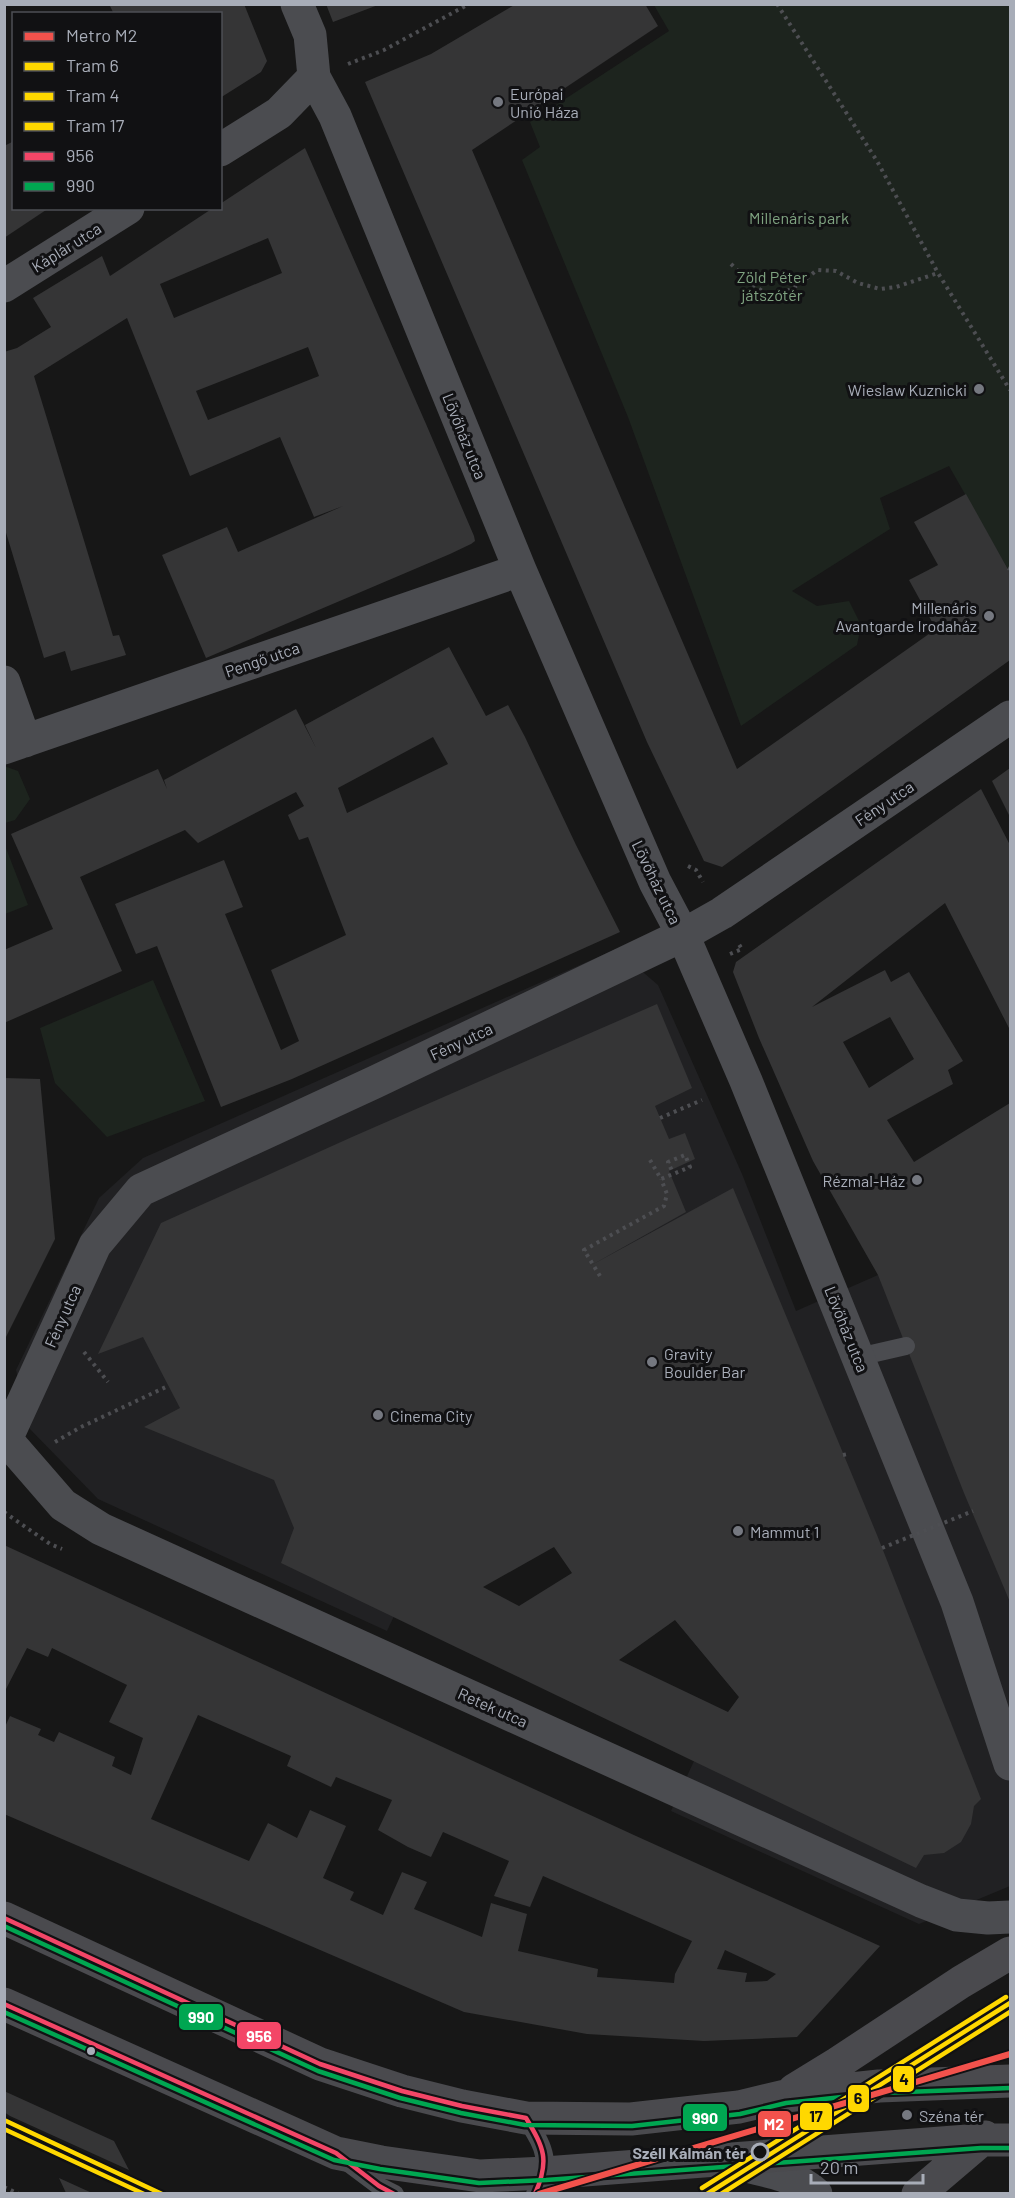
<svg xmlns="http://www.w3.org/2000/svg" width="1015" height="2198" font-family="Barlow,sans-serif">
<rect width="100%" height="100%" fill="#171717"/>
<path fill="#212123" d="M616,949L658,985L742,1174L796,1311L878,1275L1010,1198V1886L919,1924L671,1811L694,1761L739,1697L564,1486L394,1616L387,1631L98,1499L29,1428L16,1370L99,1198L143,1158Z"/>
<path fill="#1d241e" d="M654,5H1010V573L949,466L880,498L890,529L792,591L817,606L849,601L861,625L857,645L741,726L628,417L522,160L540,147L530,122L669,31Z
M4,766L18,771L30,799L15,820L5,823Z
M4,843L28,905L5,914H4Z
M153,980L205,1101L107,1137L55,1083L40,1028Z"/>
<path fill="#353536" fill-rule="evenodd" d="M109,4H244L267,61L261,72L220,98V14H114Z
M326,4H378V5L333,22Z
M516,4H645L658,26L472,150L737,769L936,629L909,580L938,565L914,522L966,494L1010,573V660L722,867L704,861L647,742L365,82L431,54Z
M14,141V208H49L4,238V146Z
M305,148L426,424L474,536L475,541L471,544L450,554L206,658L162,555L227,527L238,552L343,506L314,517L280,437L190,476L127,318L34,376L113,636L119,635L126,655L71,671L65,651L44,658L4,526V352L17,348L51,327L33,298L102,256L110,276L213,208H220V204ZM268,238L282,273L174,318L160,284ZM308,347L319,376L208,420L196,391Z
M449,647L486,716L508,705L525,737L576,845L620,932L292,1079L221,1107L157,946L136,954L115,904L224,860L243,907L225,914L281,1050L299,1041L271,970L346,935L308,837L299,840L288,815L304,806L296,792L198,843L185,830L80,877L122,971L4,1023V950L53,929L11,834L158,769L167,789L164,780L296,709L316,748L305,725ZM433,737L448,764L347,813L338,788Z
M1010,768V817L992,781Z
M981,789L1010,845V1030L945,903L812,1007L885,970L891,982L909,972L963,1061L948,1070L953,1084L887,1120L914,1162L1010,1103V1602L964,1493L878,1275L813,1161L759,1038L733,972L736,962ZM890,1017L914,1059L869,1088L843,1042Z
M657,1004L692,1088L655,1106L669,1139L685,1133L695,1159L669,1171L686,1212L588,1267L733,1188L877,1535L981,1799L974,1806L971,1824L961,1842L944,1853L924,1855L916,1868L281,1563L294,1528L274,1480L144,1427L180,1408L143,1337L98,1354L161,1223L352,1137ZM554,1547L572,1573L519,1606L483,1587ZM675,1620L739,1697L728,1712L619,1660Z
M4,1078L40,1079L55,1239L4,1341Z
M4,1545L636,1836L880,1946L797,2037L704,2041L587,2034L464,2012L4,1814V1729L10,1716L41,1729L38,1735L54,1742L59,1732L115,1757L112,1766L131,1775L143,1738L109,1722L127,1685L52,1648L48,1657L27,1648L4,1693ZM198,1715L291,1756L287,1766L331,1787L336,1777L392,1800L378,1830L408,1847L431,1857L443,1832L509,1861L494,1896L530,1907L543,1876L692,1941L675,1974L674,1983L597,1977L598,1969L518,1951L527,1914L491,1903L482,1937L414,1909L427,1882L402,1872L383,1915L350,1900L354,1892L323,1878L346,1826L310,1810L297,1838L268,1823L249,1861L151,1819ZM725,1950L776,1974L767,1981L745,1982L747,1973L717,1969Z
M4,2091L114,2141L129,2170L10,2116L4,2112Z
M59,2178L92,2193H66Z"/>
<g fill="none" stroke-linecap="round" stroke-linejoin="round">
<path stroke="#4d4e52" stroke-width="4" stroke-dasharray="3 4.5" stroke-linecap="butt" d="M777,4L877,161L938,273L1010,390
M348,64L384,50L469,4
M731,264C769,302 775,304 817,270L836,271L858,283L880,289L896,287L938,273
M1008,568L1010,569
M688,866L696,870L703,882
M730,954L742,949L738,943
M660,1118L702,1100
M650,1160L661,1179L690,1167L685,1155L668,1162L673,1173
M600,1276L584,1250L664,1206L667,1194L661,1179
M84,1352L108,1382
M55,1442L79,1428L168,1386
M843,1455L848,1454
M4,1512L50,1544L62,1549
M989,2006L1010,2016
M4,2187L19,2194"/>
<path stroke="#4b4c50" stroke-width="18" d="M858,1357L906,1346
M526,2118C545,2150 552,2159 535,2194
M347,2162L379,2186L395,2194"/>
<path stroke="#4b4c50" stroke-width="33" d="M297,4L310,35L314,77L335,116L520,570L655,882L683,935L746,1081L957,1602L1010,1764
M220,150L279,113L314,77
M4,286L128,208
M4,682L25,741
M4,748L520,570
M4,1437L63,1505L101,1529L921,1901L957,1915L988,1918L1010,1917
M4,1444L95,1245L141,1190L375,1082L683,935L722,913L1010,717
M727,2162C756,2169 794,2173 816,2194"/>
<path stroke="#4a4a4e" stroke-width="33" d="M4,1918L320,2064L402,2091L462,2106L526,2118L631,2119L739,2107L785,2096L879,2086L1010,2081
M4,2004L336,2153L381,2162L480,2176L545,2173L981,2140H1010
M794,2090L838,2063L961,1982L1010,1953
M918,2194L985,2137"/>
<path stroke="#4d4e52" stroke-width="4" stroke-dasharray="3 4.5" stroke-linecap="butt" d="M882,1548L973,1511"/>
<g stroke="#111113" stroke-width="9">
<path id="bus-1" d="M4,1918L320,2064L402,2091L462,2106L526,2118
M4,2004L336,2153L379,2186L394,2194
M526,2118C544,2148 550,2160 535,2194"/>
</g>
<g stroke="#111113" stroke-width="9">
<path id="bus-2" d="M4,1926L318,2071L400,2098L461,2113L525,2125L632,2126L740,2114L786,2103L880,2093L1010,2088
M4,2012L334,2160L380,2169L479,2183L546,2180L981,2148H1010"/>
</g>
<use href="#bus-1" stroke="#f34667" stroke-width="4.5"/>
<use href="#bus-2" stroke="#00a651" stroke-width="4.5"/>
<g stroke="#111113" stroke-width="9">
<path id="tram-1" d="M4,2120L162,2194
M707,2194L1010,2003"/>
</g>
<g stroke="#111113" stroke-width="9">
<path id="tram-2" d="M4,2129L144,2194
M721,2194L1010,2012"/>
</g>
<g stroke="#111113" stroke-width="9">
<path id="tram-3" d="M702,2188L1006,1997"/>
</g>
<use href="#tram-1" stroke="#ffd800" stroke-width="4.5"/>
<use href="#tram-2" stroke="#ffd800" stroke-width="4.5"/>
<use href="#tram-3" stroke="#ffd800" stroke-width="4.5"/>
<g stroke="#111113" stroke-width="10">
<path id="metro-1" d="M539,2194L1010,2054"/>
</g>
<use href="#metro-1" stroke="#f2524c" stroke-width="6"/>
</g>
<g fill="#757880" stroke="#111113" stroke-width="2">
<circle cx="498" cy="102" r="6"/>
<circle cx="979" cy="389" r="6"/>
<circle cx="989" cy="616" r="6"/>
<circle cx="917" cy="1180" r="6"/>
<circle cx="652" cy="1362" r="6"/>
<circle cx="378" cy="1415" r="6"/>
<circle cx="738" cy="1531" r="6"/>
<circle cx="907" cy="2115" r="6"/>
</g>
<circle fill="#a8adb8" stroke="#111113" stroke-width="2" cx="91" cy="2051" r="5"/>
<circle fill="#111113" stroke="#a8adb8" stroke-width="3" cx="760" cy="2152" r="8"/>
<g text-anchor="middle" dominant-baseline="central" stroke-width="6" stroke-linejoin="round" paint-order="stroke">
<g font-size="16" fill="#a8adb8" stroke="#111113" text-anchor="start">
<text x="510" y="93">Európai<tspan x="510" dy="18">Unió Háza</tspan></text>
<text x="967" y="389" text-anchor="end">Wieslaw Kuznicki</text>
<text x="977" y="607" text-anchor="end">Millenáris<tspan x="977" dy="18">Avantgarde Irodaház</tspan></text>
<text x="905" y="1180" text-anchor="end">Rézmal-Ház</text>
<text x="664" y="1353">Gravity<tspan x="664" dy="18">Boulder Bar</tspan></text>
<text x="390" y="1415">Cinema City</text>
<text x="750" y="1531">Mammut 1</text>
<text x="919" y="2115">Széna tér</text>
</g>
<g font-size="16" fill="#7fa381" stroke="#111113">
<text x="799" y="217">Millenáris park</text>
<text x="772" y="276">Zöld Péter<tspan x="772" dy="18">játszótér</tspan></text>
</g>
<g font-size="16" fill="#a8adb8" stroke="#111113">
<text transform="translate(66 247) rotate(-32)">Káplár utca</text>
<text transform="translate(465 436) rotate(68)">Lövőház utca</text>
<text transform="translate(262 659) rotate(-19)">Pengő utca</text>
<text transform="translate(884 803) rotate(-34)">Fény utca</text>
<text transform="translate(657 882) rotate(64)">Lövőház utca</text>
<text transform="translate(461 1041) rotate(-25)">Fény utca</text>
<text transform="translate(62 1316) rotate(-66)">Fény utca</text>
<text transform="translate(847 1329) rotate(68)">Lövőház utca</text>
<text transform="translate(493 1707) rotate(24)">Retek utca</text>
</g>
<g font-size="16" font-weight="bold" fill="#a8adb8" stroke="#111113" text-anchor="end">
<text x="746" y="2152">Széll Kálmán tér</text>
</g>
</g>
<g stroke="#111113" stroke-width="2">
<rect x="178" y="2003" width="46" height="28" rx="6" fill="#00a651"/>
<rect x="236" y="2021" width="46" height="29" rx="6" fill="#f34667"/>
<rect x="892" y="2065" width="23" height="28" rx="6" fill="#ffd800"/>
<rect x="847" y="2084" width="23" height="29" rx="6" fill="#ffd800"/>
<rect x="799" y="2102" width="34" height="29" rx="6" fill="#ffd800"/>
<rect x="682" y="2103" width="46" height="29" rx="6" fill="#00a651"/>
<rect x="757" y="2110" width="35" height="28" rx="6" fill="#f2524c"/>
</g>
<g font-size="16" text-anchor="middle" font-weight="bold" fill="#fff">
<text x="201" y="2023">990</text>
<text x="259" y="2042">956</text>
<text x="705" y="2124">990</text>
<text x="774" y="2130">M2</text>
</g>
<g font-size="16" text-anchor="middle" font-weight="bold" fill="#111">
<text x="904" y="2085">4</text>
<text x="858" y="2104">6</text>
<text x="816" y="2122">17</text>
</g>
<rect width="1015" height="2198" fill="none" stroke="#a8adb8" stroke-width="12"/>
<rect x="12" y="12" width="210" height="198" fill="#111113" stroke="#4d4f55" stroke-width="1.5"/>
<rect x="24" y="32" width="30" height="9" fill="#f2524c" stroke="#4d4f55" stroke-width="1.5"/>
<text x="66" y="42" font-size="18" fill="#a8adb8">Metro M2</text>
<rect x="24" y="62" width="30" height="9" fill="#ffd800" stroke="#4d4f55" stroke-width="1.5"/>
<text x="66" y="72" font-size="18" fill="#a8adb8">Tram 6</text>
<rect x="24" y="92" width="30" height="9" fill="#ffd800" stroke="#4d4f55" stroke-width="1.5"/>
<text x="66" y="102" font-size="18" fill="#a8adb8">Tram 4</text>
<rect x="24" y="122" width="30" height="9" fill="#ffd800" stroke="#4d4f55" stroke-width="1.5"/>
<text x="66" y="132" font-size="18" fill="#a8adb8">Tram 17</text>
<rect x="24" y="152" width="30" height="9" fill="#f34667" stroke="#4d4f55" stroke-width="1.5"/>
<text x="66" y="162" font-size="18" fill="#a8adb8">956</text>
<rect x="24" y="182" width="30" height="9" fill="#00a651" stroke="#4d4f55" stroke-width="1.5"/>
<text x="66" y="192" font-size="18" fill="#a8adb8">990</text>
<path d="M811 2174v9h112v-9" fill="none" stroke="#a8adb8" stroke-width="3"/>
<text x="820" y="2174" font-size="18" fill="#a8adb8" stroke="#111113" stroke-width="4.5" paint-order="stroke">20 m</text>
</svg>
